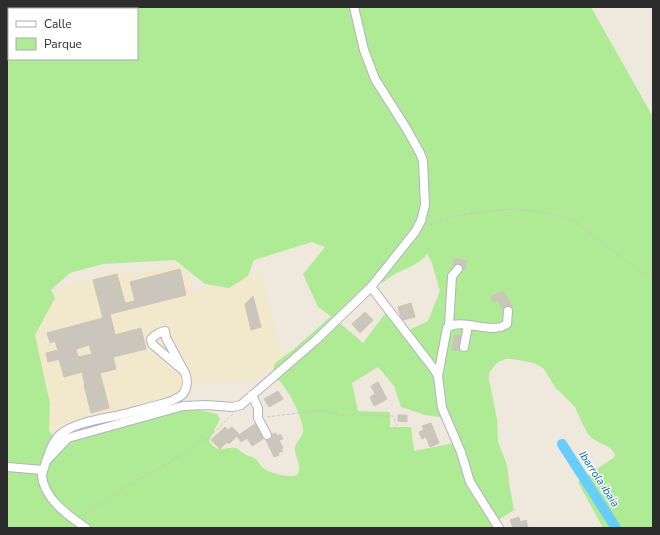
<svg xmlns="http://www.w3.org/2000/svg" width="660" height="535" font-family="'Nunito Sans',sans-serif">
<rect width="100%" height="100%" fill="#efe8dd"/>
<path fill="#f2e8cb" d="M185,262L194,291L261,274L284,360L257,379L197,383L183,400L96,424L76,431L58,443L49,435V426L33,335L58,289L116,271L136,275Z"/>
<path fill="#aeeb94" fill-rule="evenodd" d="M7,7H591L653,117V528H603L578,482L596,471L598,468L612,459L615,456L614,452L610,448L593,439L588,434L584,427L575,407L555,387L544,369L541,367L534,363L513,359H506L498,362L491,370L489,374V380L497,419L498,442L507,465L510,489L514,510L498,520L503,528H7ZM9,9H137V59H9ZM312,242L325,247L303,274L318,307L333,318L330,317L293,350L275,363L271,378C272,378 275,378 276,379C286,383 305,422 303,432C302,439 295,442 295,448C294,456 306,473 294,476C286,477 268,473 262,467C259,464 258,460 254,458C251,456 248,456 246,455C242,452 239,450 236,448C222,446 220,455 209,441L220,419L217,414L171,404L89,427L55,438L49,431L50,404L35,335L55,298L51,290L70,273L103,264L175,260L205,284L229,288L248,276L254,260ZM427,253L432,263L440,291L428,321L407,331L387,311L363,343L334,318L378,279L382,283C386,280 389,278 393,275C402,270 423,263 427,253ZM378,367L394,386L401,407L425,415L447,418L454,443L414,451L411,427H390V412L358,411L352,383Z"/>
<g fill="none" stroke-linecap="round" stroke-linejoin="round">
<path stroke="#66cdfc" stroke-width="10" d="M562,444L616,528"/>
</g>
<path fill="#cac6bc" stroke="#cbc5b6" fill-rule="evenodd" d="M455,258L467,261L465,270L463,269L462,265L459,264H456L453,266Z
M180,269L186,295L110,314L115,335L141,328L146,349L113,357L116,369L100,373L109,408L91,413L84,385H85L82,372L64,377L59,359L48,362L46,353L58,350L55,341L50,343L47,333L103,318L93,280L117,274L125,303L135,301L130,282ZM89,345L92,354L78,357L76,349Z
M503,291L512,306H506L503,309L498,300L494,302L491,297Z
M253,296L261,327L251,330L245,304Z
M411,303L415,317L403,320L401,317L398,307Z
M365,312L373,320L360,333L352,324Z
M455,335L460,336L459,346L460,351L452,350Z
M378,382L387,399L374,406L370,397L375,394L371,386Z
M278,391L283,399L269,407L264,399Z
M398,415H407V422L398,421Z
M431,423L439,443L430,447L426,437L422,439L419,432L424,430L422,426Z
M255,424L263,439L252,446L247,438L241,442L237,436Z
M225,427L228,430L232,427L239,434L229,444L227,442L220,449L211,440Z
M276,433L277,436L280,434L283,439L279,440L283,448L281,449L283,451L278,453L279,455L274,457L266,440H270L272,438V434Z
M519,517L520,522L526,520L528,528H513L510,520Z"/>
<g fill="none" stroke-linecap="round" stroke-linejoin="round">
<g stroke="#b1b3c1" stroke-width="10">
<path id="minor" d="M371,287L434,369L438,376L442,408L461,452L470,482L499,528
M449,326L452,276L458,269
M464,347L468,325
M438,376L447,328C461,318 484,332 501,327C503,326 505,325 507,324L508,311
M252,395L258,408V418L267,435
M46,461L68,438L183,406L206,405L233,407L241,405L316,340L371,287L415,232L421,221L425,205L423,161L420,153L406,128L375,79L364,50L354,7
M7,467L43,470
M86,528C69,516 44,499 42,476C42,473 44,468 45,465C49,453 52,441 62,433C77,422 102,419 120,415C133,412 145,408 158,405C166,403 177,400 183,394C188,387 188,378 184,371L166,338L165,331C159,332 156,334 151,339L152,344L184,371"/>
</g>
<path stroke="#c8c8c8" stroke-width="1" stroke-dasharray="3 2" stroke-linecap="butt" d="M426,226L452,217L472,213L513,209L541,212L564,217L577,223L585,229L643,274L649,277L653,280
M267,417L322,410L340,415L393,416L399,430
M82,516L125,487L167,464L207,439L233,414"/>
<use href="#minor" stroke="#fff" stroke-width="8"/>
</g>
<g text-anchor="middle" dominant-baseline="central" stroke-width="3" stroke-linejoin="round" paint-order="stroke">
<g font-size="11" font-style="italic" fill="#0069ad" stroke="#fff">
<text transform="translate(599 479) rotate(57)">Ibarrola ibaia</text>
</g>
</g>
<rect width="660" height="535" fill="none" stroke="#2c2c2c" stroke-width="16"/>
<rect x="8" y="8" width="130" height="52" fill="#ffffff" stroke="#ababab"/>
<rect x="16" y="21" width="20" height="6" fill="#ffffff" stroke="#ababab"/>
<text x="44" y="28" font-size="12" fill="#2c2c2c">Calle</text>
<rect x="16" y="38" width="20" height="12" fill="#aeeb94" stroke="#ababab"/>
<text x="44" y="48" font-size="12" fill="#2c2c2c">Parque</text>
</svg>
